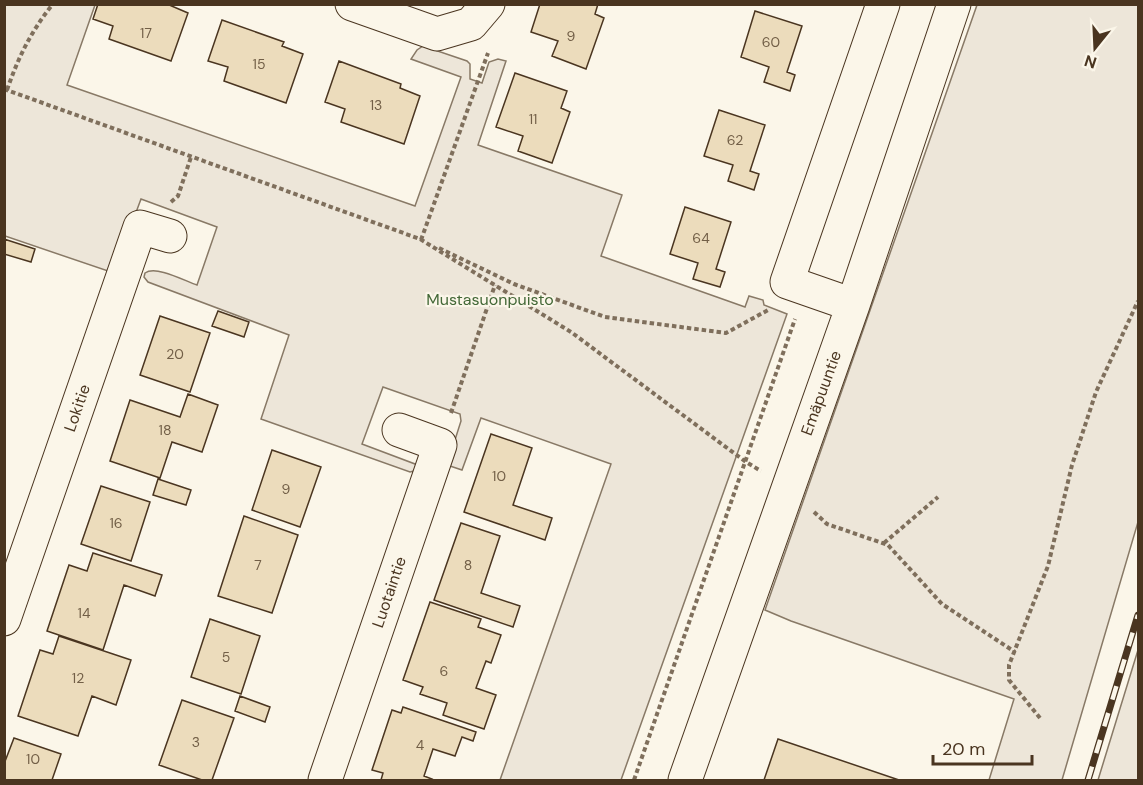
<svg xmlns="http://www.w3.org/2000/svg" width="1143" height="785" font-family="'DM Sans',sans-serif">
<rect width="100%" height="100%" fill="#fbf6e9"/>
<path fill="#ede6d9" stroke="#887966" stroke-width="1.5" d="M5,5H95L67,85L415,206L461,77L411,59L417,50L423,46L467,61L470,64V79L482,83L489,62L498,59L506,61L478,145L622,195L601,256L745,307L749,296L763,300L764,305L787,314L621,780H500L611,464L481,418L462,470L447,465L461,421L460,414L383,387L362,444L415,464L417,466L414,471L410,472L261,419L289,335L148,282L144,277L145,273C156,265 185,281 197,285L217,227L141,199L115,269L108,271L5,236Z
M977,5H1138V522L1062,780H989L1014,699L791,621L765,610Z
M1138,650V780H1098Z"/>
<path fill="#ecdcbc" stroke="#4a3520" stroke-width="1.5" d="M98,4H167L188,13L171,61L109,39L113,26L93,19Z
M540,4H598L595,14L604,18L586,69L552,56L558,41L531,32Z
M755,11L802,26L787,72L795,75L790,91L764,82L769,67L741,57Z
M222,20L284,42L282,46L303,54L286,103L224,81L228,67L208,61Z
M339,61L401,84L400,88L420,96L404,144L341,122L345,109L325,102Z
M515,73L567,91L561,108L570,112L552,163L518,151L523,136L496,127Z
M719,110L765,125L750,171L759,174L754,190L728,181L733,165L704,156Z
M685,207L731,222L716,269L725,272L720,287L693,279L698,263L670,254Z
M4,239L35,249L31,262L4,254Z
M218,311L249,322L244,337L212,326Z
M160,316L210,333L190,392L140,375Z
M188,394L218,405L202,452L172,442L160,478L110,461L130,400L180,417Z
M491,434L532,448L513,505L552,518L545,540L464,512Z
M272,450L321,467L300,527L252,510Z
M158,479L191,490L186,505L153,495Z
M101,486L150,502L131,561L81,544Z
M244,516L298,535L272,613L218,596Z
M461,523L500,536L481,593L520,606L513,627L434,600Z
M93,553L162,575L155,596L124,585L103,650L47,631L69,565L87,571Z
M430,602L481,619L478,627L501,635L491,663L486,661L476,688L496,695L484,729L443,715L447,703L420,694L423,687L403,680Z
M210,619L260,636L241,694L191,677Z
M59,636L131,660L116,705L92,696L78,736L18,716L40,650L53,654Z
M240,696L270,707L265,722L235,711Z
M182,700L234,718L212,780H202L159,765Z
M403,707L476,732L473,741L462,737L455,756L433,749L424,776L432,779L431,780H381L383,773L372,770L392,710L401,713Z
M14,738L61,754L52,780H4V764Z
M778,739L899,780H764Z"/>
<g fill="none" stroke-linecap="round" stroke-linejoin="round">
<g stroke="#4a3520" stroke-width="35">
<path id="minor" d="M352,4L437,34L471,24L488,4
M853,305L787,282L883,4
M4,619L140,227L170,236
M325,780L440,445L399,430
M685,780L853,305L954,4"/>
</g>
<path stroke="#7f6f5c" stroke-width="4" stroke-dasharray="4.5 3" stroke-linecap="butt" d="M4,89L420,239L571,332L746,462L761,471
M7,90C18,58 31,31 53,4
M171,202L178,196L191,157
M421,240L488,53
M439,248L514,284L605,317L726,333L770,309
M451,413L495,285
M814,512L827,524L888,545L942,604L1015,652
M884,543L938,497
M1040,718L1009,680V665L1048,566L1072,465L1096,392L1138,301
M634,780L795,319"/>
<use href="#minor" stroke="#fbf6e9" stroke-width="33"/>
<g stroke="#4a3520" stroke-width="7">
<path id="rail" d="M1088,780L1138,615"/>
</g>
<use href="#rail" stroke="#fbf6e9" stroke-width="4.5" stroke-dasharray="14" stroke-linecap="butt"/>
</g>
<g text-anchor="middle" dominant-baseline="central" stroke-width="4.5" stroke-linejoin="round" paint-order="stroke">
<g font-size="14" fill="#725f47">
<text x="146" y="33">17</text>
<text x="571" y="36">9</text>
<text x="771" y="42">60</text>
<text x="259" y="64">15</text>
<text x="376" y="105">13</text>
<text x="533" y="119">11</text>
<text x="735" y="140">62</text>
<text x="701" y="238">64</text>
<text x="175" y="354">20</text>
<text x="165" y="430">18</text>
<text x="499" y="476">10</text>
<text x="286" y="489">9</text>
<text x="116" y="523">16</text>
<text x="258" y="565">7</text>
<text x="468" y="565">8</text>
<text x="84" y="613">14</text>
<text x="226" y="657">5</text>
<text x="444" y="671">6</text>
<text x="78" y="678">12</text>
<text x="196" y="742">3</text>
<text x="420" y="745">4</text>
<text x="33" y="759">10</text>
</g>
<g font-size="16" fill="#436837" stroke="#fbf6e9">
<text x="490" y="299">Mustasuonpuisto</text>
</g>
<g font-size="16" fill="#4a3520" stroke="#fbf6e9">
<text transform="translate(821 393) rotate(-70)">Emäpuuntie</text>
<text transform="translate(77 408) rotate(-71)">Lokitie</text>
<text transform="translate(389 592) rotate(-71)">Luotaintie</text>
</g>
</g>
<rect width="1143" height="785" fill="none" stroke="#4a3520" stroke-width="12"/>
<g transform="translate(1095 48) rotate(198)" stroke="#fbf6e9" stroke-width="4.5" paint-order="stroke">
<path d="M0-4.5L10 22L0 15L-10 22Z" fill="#4a3520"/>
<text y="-9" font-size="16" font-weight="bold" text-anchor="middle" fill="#4a3520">N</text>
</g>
<path d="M933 755v9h99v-9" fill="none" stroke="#4a3520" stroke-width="3"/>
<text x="942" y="755" font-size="18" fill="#4a3520" stroke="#fbf6e9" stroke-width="4.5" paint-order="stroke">20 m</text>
</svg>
